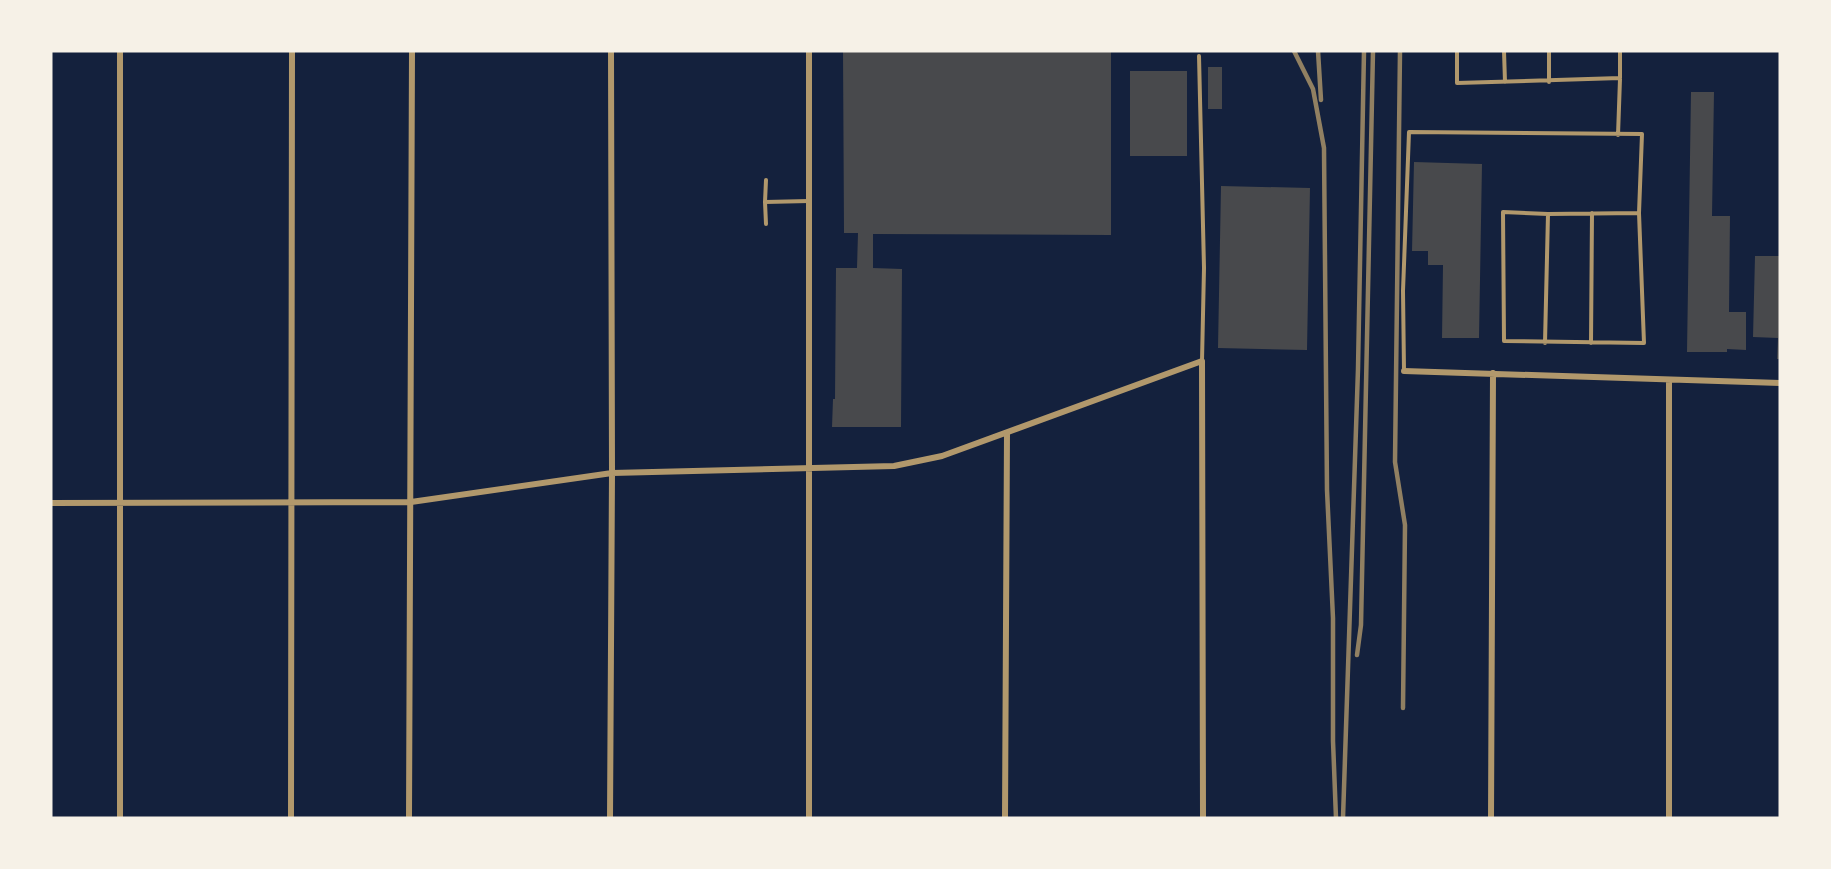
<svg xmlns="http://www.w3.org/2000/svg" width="1831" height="869" font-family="'DM Sans',sans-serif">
<rect width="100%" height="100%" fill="#14213d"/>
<path fill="#48494c" d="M843,51H1111V235L873,234V268L902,269L901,427H832L833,399H835L836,268H857L858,233H844Z
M1208,67H1222V109H1208Z
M1130,71H1187V156H1130Z
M1691,92H1714L1712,216H1730L1729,312H1746V350L1727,349V352H1687Z
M1414,162L1482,164L1479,338H1442L1443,265H1428V251H1412Z
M1221,186L1310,188L1307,350L1218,348Z
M1755,256H1780V359H1777L1778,338L1753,337Z"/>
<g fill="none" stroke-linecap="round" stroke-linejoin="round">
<path stroke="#b1986c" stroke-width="4" d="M1457,51V83L1620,78V51
M1504,51L1505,82
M1199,56L1204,268L1202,361
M1549,82V51
M1618,135L1620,79
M766,180L765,202L809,201
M765,202L766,224
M1545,343L1548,214L1639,213
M1591,343L1592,213
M1404,371L1403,291L1409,132L1642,134L1639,213L1644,343L1504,341L1503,212L1548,214"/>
<path stroke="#b1986c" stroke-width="6" d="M120,51V818
M1404,371L1780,383
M1669,381V818
M51,503L411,502L612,473L894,466L942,456L1202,361L1203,818
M291,818L292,51
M409,818L412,51
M610,818L612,473L611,51
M809,818V51
M1005,818L1007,433
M1491,818L1493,373"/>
<path stroke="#918062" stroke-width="4.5" d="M1294,51L1313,89L1324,148L1327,490L1333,618V741L1336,818
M1318,51L1321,100
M1400,51L1395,462L1405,525L1403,708
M1357,655L1361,625L1373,51
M1343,818L1358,369L1364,51"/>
</g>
<rect width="1831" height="869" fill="none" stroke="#f6f1e7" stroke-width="105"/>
</svg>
